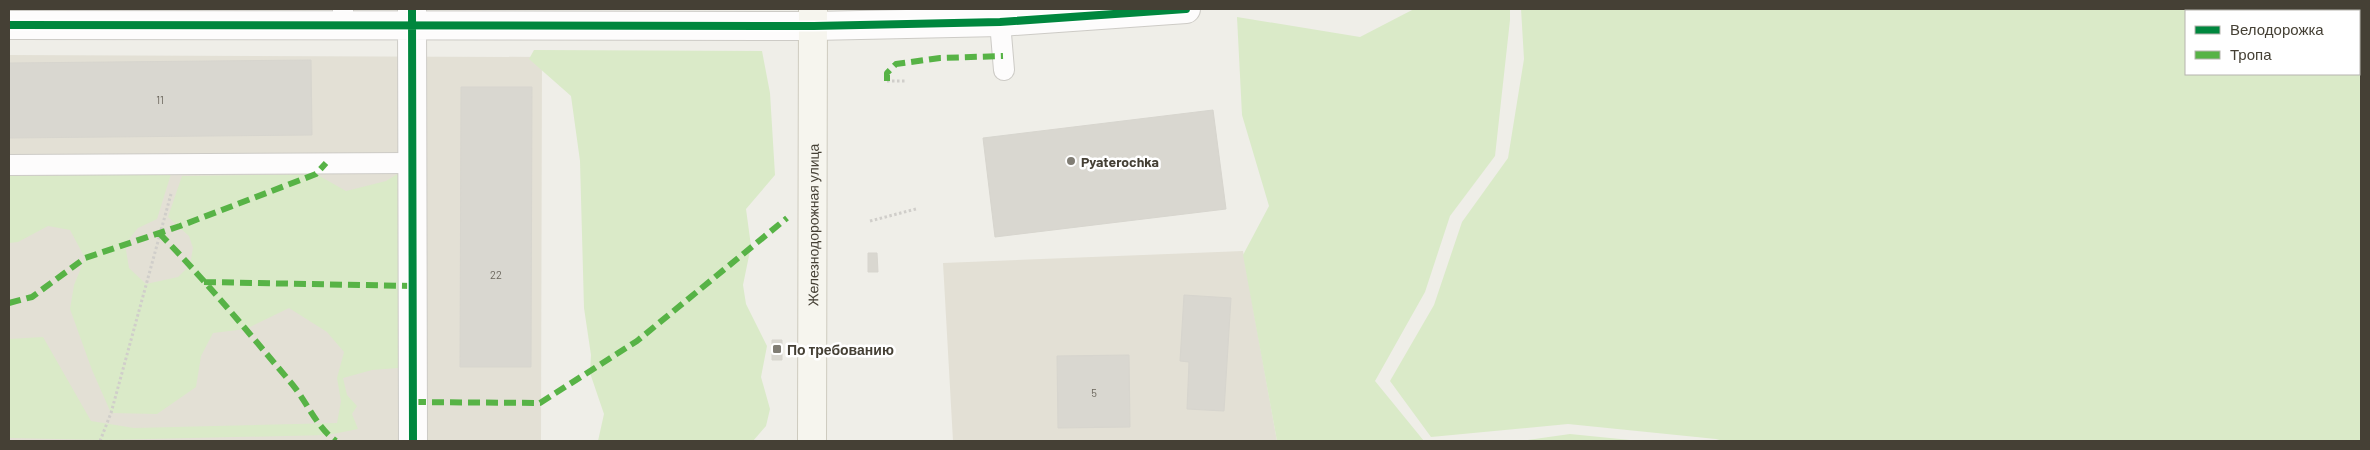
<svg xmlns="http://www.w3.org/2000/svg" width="2370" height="450" font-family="Barlow,sans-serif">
<rect width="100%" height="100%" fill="#efeee8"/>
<path fill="#e3e0d5" d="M9,55L542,57L541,441H9Z
M1243,251L1277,441H953L943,263Z"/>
<path fill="#daeac8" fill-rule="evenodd" d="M1414,9H1510V20L1495,156L1450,216L1425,292L1375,381L1424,441H1277L1243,255L1269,206L1242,115L1237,17L1360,37Z
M1521,9H2361V441H1723L1716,439L1568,424L1431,437L1390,381L1434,305L1462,222L1508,158L1524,59ZM2359,11V74H2186V11Z
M534,50L762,51L770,93L775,175L746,209L751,246L743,285L746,304L767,346L761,377L770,409L766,426L753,441H598L604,414L590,373L591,355L584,308L580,161L571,96L529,59Z
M399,173L404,360L398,368L372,370L343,378L347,395L357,406L352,414L358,429L328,435L106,440L9,438V339L43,337L91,421L134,428L337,423L341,401L337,378L344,352L327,332L289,308L246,329L213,333L201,356L196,387L157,414L111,413L92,370L70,309L74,285L85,258L70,230L48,226L18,242L9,243V176L171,174L157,219L138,228L125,244L129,268L146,284L178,277L190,265L193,248L189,236L168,217L182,176L316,174L346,191L386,181Z
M1570,434L1640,441H1520Z"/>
<path fill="#d9d7d0" stroke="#d7d5ce" d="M311,60L312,135L9,138V63Z
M461,87H532L531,367H460Z
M1213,110L1226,209L995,237L983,138Z
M868,253H877L878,272H868Z
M1184,295L1231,298L1224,411L1187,409L1189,362L1180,361Z
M772,340H782V360H772Z
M1129,355L1130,427L1058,428L1057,356Z"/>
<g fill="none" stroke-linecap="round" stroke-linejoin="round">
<g stroke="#cdcbc6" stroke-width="22">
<path id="lane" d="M343,9V26
M1000,22L1004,70
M9,165L411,163"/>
</g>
<g stroke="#cdcbc6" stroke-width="30">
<path id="street" d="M412,9L413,441
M9,25L814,26L1000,22L1186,9"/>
</g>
<g stroke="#cecbbf" stroke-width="30">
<g id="secondary">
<path id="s1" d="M812,441L813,9"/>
</g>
</g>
<path stroke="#d0ceca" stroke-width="3" stroke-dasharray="2.5 2.5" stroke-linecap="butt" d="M887,81H907
M870,221L916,209
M100,441L111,413L171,194"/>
<use href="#lane" stroke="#fdfcfc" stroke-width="20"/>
<use href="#street" stroke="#fdfcfc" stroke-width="28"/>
<use href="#secondary" stroke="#f6f5ee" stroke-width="28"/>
<path stroke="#57b346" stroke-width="6" stroke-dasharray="12 6" stroke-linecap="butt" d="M887,81V73L896,64L940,58L1003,56
M159,233C206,281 249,333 292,384C307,402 317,428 336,441
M204,282L412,286
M9,303L32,297L85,258L180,226L316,174L326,163
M414,402L540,403L637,341L787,218"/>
<g stroke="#fff" stroke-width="11">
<path id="cycleway" d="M412,9L413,441
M9,25L814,26L1000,22L1186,9"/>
</g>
<use href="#cycleway" stroke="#00873e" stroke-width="8"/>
</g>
<g fill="#807d74" stroke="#fff" stroke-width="2">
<circle cx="1071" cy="161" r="5"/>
<rect x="772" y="344" width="10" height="10" rx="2.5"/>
</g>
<g text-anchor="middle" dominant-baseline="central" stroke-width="5" stroke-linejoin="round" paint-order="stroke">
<g font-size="11" fill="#6b665c">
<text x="160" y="99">11</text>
<text x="496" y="274">22</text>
<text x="1094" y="392">5</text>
</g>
<g font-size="14" font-weight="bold" fill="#454035" stroke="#fff" text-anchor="start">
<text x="1081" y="161">Pyaterochka</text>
<text x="787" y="349">По требованию</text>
</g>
<g font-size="14" fill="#454035" stroke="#fff">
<text stroke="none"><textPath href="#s1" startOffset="216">Железнодорожная улица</textPath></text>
</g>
</g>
<rect width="2370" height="450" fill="none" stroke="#454035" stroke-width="20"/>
<rect x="2185" y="10" width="175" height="65" fill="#ffffff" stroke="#b5b3ae"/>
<rect x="2195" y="26" width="25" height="8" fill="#00873e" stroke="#b5b3ae"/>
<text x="2230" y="35" font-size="15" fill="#454035">Велодорожка</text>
<rect x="2195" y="51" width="25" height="8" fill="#57b346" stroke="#b5b3ae"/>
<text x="2230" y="60" font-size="15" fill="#454035">Тропа</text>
</svg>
